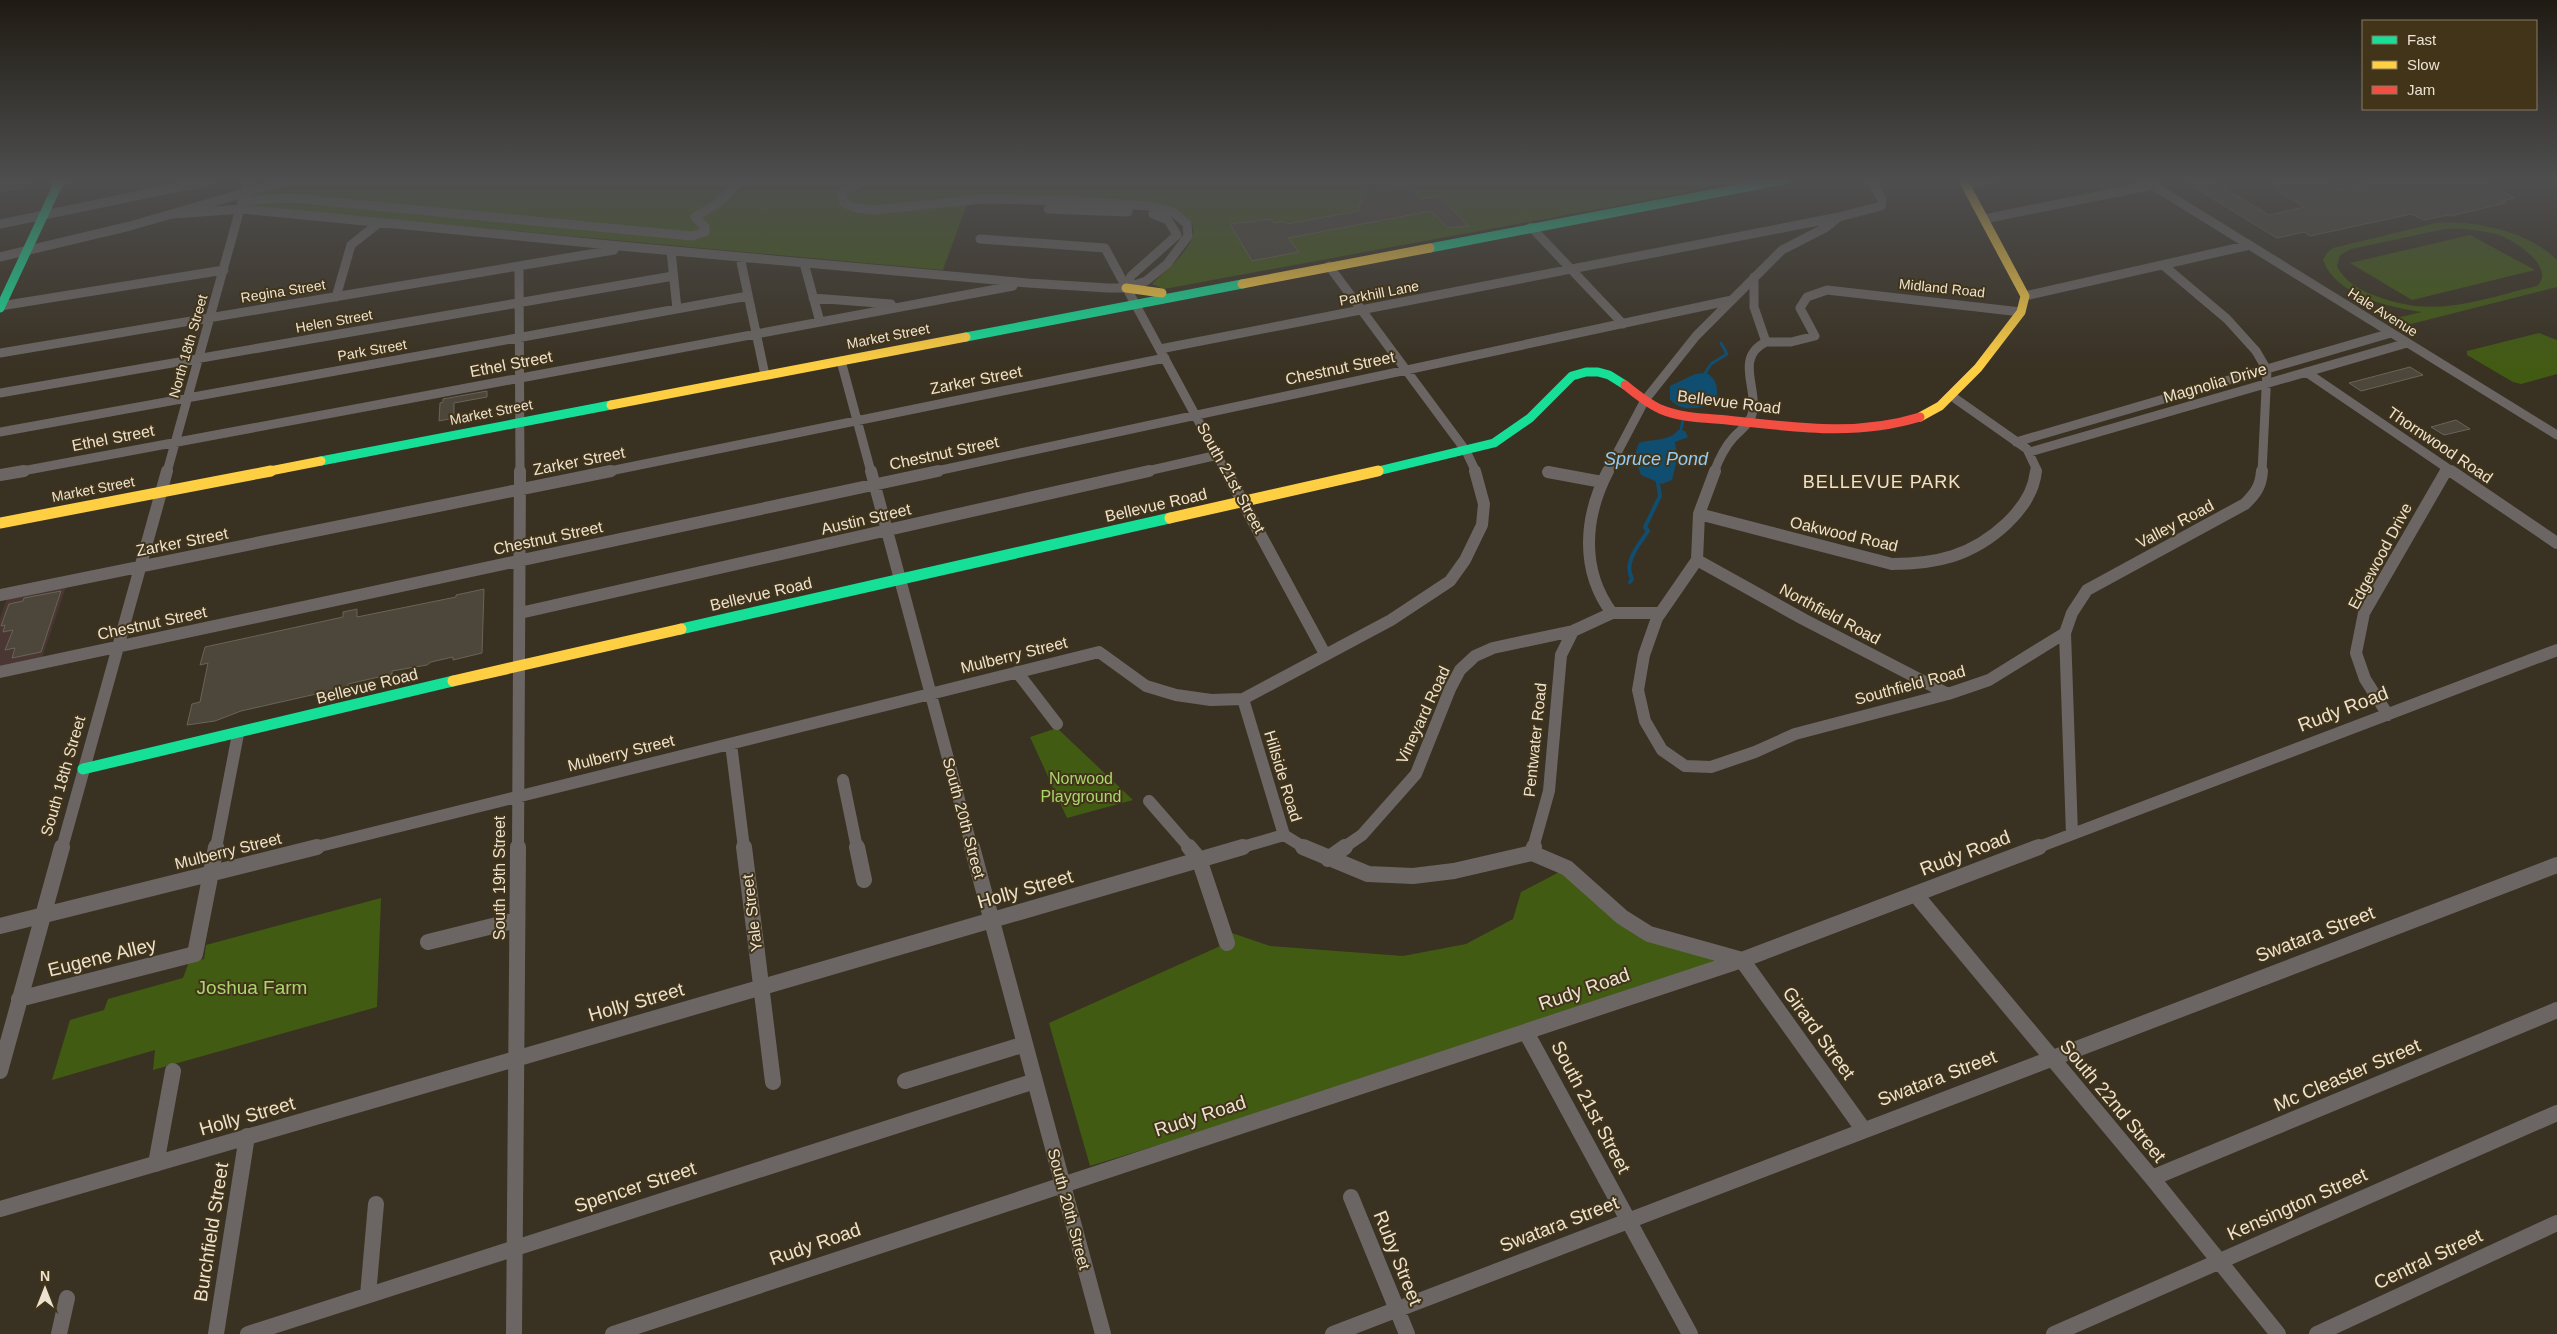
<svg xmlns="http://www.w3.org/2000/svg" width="2557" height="1334" font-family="Helvetica,sans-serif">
<rect width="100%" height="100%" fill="#393122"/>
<path fill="#4a3734" d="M67,584L42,658L0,667V618L8,596Z"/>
<path fill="#425b12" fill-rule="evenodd" d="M302,180H1756L1164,289L1152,284C1164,272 1206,239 1190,221C1186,216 1179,213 1174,209L968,201L943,270L252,207L255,193Z
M2436,223C2474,220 2528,231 2557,260V287L2403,326L2392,319L2422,312C2389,307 2336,296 2323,260L2327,253L2333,248ZM2445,229C2462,228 2479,230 2496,234C2514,239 2557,268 2537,286C2477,300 2436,319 2376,296C2359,290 2345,282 2337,266L2340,255L2351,249Z
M2470,235L2535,270L2412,300L2350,263Z
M2539,333L2557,340V374L2521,384L2513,382L2467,355V351Z
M1057,728L1133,800L1067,818L1030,737Z
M1567,868L1622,917L1742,960L1526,1032L1090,1166L1049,1023L1227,943L1223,930L1270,946L1403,956L1466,944L1513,919L1521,892Z
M381,898L377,1007L153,1070L155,1050L52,1080L70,1020L104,1010L108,999L183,978L189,962L204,959L206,945Z"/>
<path fill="#104e71" d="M1706,373C1716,377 1720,391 1715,401C1703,409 1680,413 1670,399V386L1695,374Z
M1678,430L1685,431L1688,437L1675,442L1677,459L1672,480L1662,484L1641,475L1634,456L1639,443C1652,439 1671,441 1678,430Z"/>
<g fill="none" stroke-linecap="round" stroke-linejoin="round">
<path stroke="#104e71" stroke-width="3" d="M1703,376L1711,364L1727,354L1721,343
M1680,434L1683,420"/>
<path stroke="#104e71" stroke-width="4" d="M1630,582L1632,579C1623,562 1639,545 1648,531L1645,527L1660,496L1657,477"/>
</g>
<path fill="#4d463a" stroke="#6a6457" d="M0,180H34V185L0,192Z
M2182,180H2211L2269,215L2305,207L2279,192L2269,180H2319L2338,189L2380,180H2480L2515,198L2502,201L2506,203L2450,216L2448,215L2424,220L2411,214L2310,236L2304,232L2277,238Z
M1366,183L1409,186L1420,199L1440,196L1468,226L1448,228L1431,211L1288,238L1299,252L1252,261L1230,224L1271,219L1274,223L1284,221L1287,224L1358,211Z
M2410,367L2423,375L2361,391L2349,383Z
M487,391V397L454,403V418L439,421L440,403L443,402V399Z
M2456,420L2470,429L2444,435L2431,427Z
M484,589L482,653L453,660V657L431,662L427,665L392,671V674L348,684L347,692L334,695V690L241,711L215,721L187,725L192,704L200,702L208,663L200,665L205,647L343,617V612L357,609V617L456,597V595Z
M61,591L41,652L12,658L15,648L5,650L13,630L3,632L5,625L1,626L9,604L23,601L24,598Z"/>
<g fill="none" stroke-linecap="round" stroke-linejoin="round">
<path stroke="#6b6663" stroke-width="9" d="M2144,180L2557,435
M59,182L71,180
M1966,185L1991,180
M243,201L291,198L692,236L705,232V227L695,217L718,203L741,180
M1048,209L1128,212
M173,214L242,209L630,247L1028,283L1108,288H1126L1146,281L1167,264L1188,236L1187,224L1173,212L1149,206L1080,201L983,199L873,210L857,208L844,203L842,195L845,190L867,180
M1984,219L2153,185
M0,224L213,180
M1531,227L1623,324
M980,239L1105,248L1226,472
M671,251L677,309
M0,257L130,226L289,180
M740,257L765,375
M804,263L820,322
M2163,265L2227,319L2256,351L2267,370L2262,472
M1329,266L1466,451L1476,472
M519,267L520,472
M1126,288L1131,276L1177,235L1168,220L1153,214
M2025,296L2250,245
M336,297L351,245L380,222
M813,298L891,304
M0,306L224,270
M1766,342H1791L1815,336L1800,308L1807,297L1827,290L2021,312
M1160,349L1839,217
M0,353L614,250
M841,361L871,472
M2306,372L2453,472
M0,393L673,276
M1953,397L2027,449L2036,468V472
M0,432L748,296
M2016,442L2391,333
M2030,452L2407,343
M17,472L1013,286
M167,472L248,180
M605,472L1165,358
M932,472L1732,300
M1143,472L1218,455
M1607,472L1645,400L1696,336L1782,250L1825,228L1839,217L1881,206L1882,200L1871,180
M1714,472C1719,459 1724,448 1733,438C1742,428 1750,425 1753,411C1757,387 1735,357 1766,342L1754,307V277
M2445,472L2447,469"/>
<path stroke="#6b6663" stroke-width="12" d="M871,471L972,848
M1226,471L1325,654
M1608,471C1584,517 1580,570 1612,613
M1715,471L1699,514L1697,560L1657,618L1644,655L1638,690L1645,721L1662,750L1685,766L1711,767L1755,752L1795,734L1948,694L1989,680L2065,633
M2451,471L2557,543
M1548,472L1602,482
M0,475L24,471
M1699,514L1892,564C1913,564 1934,562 1953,556C1989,544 2032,510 2036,471
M1697,560L1803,619L1948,694
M0,595L611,471
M520,613L1149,471
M0,672L938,471
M1017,672L1057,724
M1243,699L1284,835L1305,848
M2388,715L2365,679L2356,653L2364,613L2446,471
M731,744L744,848
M843,780L857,848
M1149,801L1190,848
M2072,834L2065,633L2072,613L2087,590L2245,504C2256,493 2261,486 2262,471
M62,848L167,471
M216,848L238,734
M312,848L1099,652L1146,686L1176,695L1211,700L1243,699L1391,620L1450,581L1465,560L1482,525L1484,504L1475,471
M518,848L520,471
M1239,848L1284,835
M1343,848L1362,835L1416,774L1450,689L1460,670L1475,656L1493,648L1573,631L1612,613H1660
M1533,848L1549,791L1561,655L1573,631
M2036,848L2557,650"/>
<path stroke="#6b6663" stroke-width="16" d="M744,847L773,1082
M857,847L864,880
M972,847L1103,1334
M1189,847L1199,859L1227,943
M1303,847L1368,874L1413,876L1454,871L1532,853L1567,868L1622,917L1649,934L1742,960L1863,1129
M1532,853L1534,847
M1328,859L1345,847
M1916,895L2152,1178L2278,1334
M0,926L317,847
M428,942L517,920
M19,999L195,954L216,847
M1526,1032L1690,1334
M0,1071L62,847
M905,1081L1025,1044
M156,1164L173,1071
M2152,1178L2557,1010
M1351,1197L1407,1334
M0,1209L1243,847
M368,1295L376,1204
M59,1334L67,1298
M216,1334L247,1136
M248,1334L1035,1081
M514,1334L518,847
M613,1334L1742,960L2039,847
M1333,1334L2557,865
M2054,1334L2557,1113
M2317,1334L2557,1223"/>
<path stroke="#16e098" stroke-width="9" d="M1430,248L1783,180
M0,308L60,180
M966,337L1242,284
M321,461L611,405
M1378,471L1494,443L1530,418L1572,376L1586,372H1598L1609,375L1625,385"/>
<path stroke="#16e098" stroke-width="11" d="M681,629L1170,518
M83,769L453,681"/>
<path stroke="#ffcf43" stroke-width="9" d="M1242,284L1430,248
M1126,288L1162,293
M611,405L966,337
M1920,417L1940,406L1978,368L2021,312L2025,296L1963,180
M265,472L321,461
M1374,472L1378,471"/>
<path stroke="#ffcf43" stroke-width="11" d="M1170,518L1378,471
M0,523L271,471
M453,681L681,629"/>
<path stroke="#f24e42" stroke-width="9" d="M1625,385C1636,394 1647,403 1660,409C1681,418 1704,418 1727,420C1793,427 1855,437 1920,417"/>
</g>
<linearGradient id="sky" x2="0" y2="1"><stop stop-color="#1f1b13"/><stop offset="0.49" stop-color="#4e4e4f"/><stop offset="1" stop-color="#4e4e4f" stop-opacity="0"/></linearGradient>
<rect width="2557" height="367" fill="url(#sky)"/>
<g text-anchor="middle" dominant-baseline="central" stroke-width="4" stroke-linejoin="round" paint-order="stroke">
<g font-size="14" fill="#ebe2d2" stroke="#423419">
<text transform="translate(1942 288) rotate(6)">Midland Road</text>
<text transform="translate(283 291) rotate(-9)">Regina Street</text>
<text transform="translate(1379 293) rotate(-11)">Parkhill Lane</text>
<text transform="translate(2383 312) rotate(32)">Hale Avenue</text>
<text transform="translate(334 321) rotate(-10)">Helen Street</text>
<text transform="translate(888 336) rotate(-11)">Market Street</text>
<text transform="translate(188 346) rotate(-74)">North 18th Street</text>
<text transform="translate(372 350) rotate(-10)">Park Street</text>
<text transform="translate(491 412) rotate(-11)">Market Street</text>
<text transform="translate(93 489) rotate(-11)">Market Street</text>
</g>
<g font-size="16" fill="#ebe2d2" stroke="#423419">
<text transform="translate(511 364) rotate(-11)">Ethel Street</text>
<text transform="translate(1340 368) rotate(-12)">Chestnut Street</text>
<text transform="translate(976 380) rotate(-11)">Zarker Street</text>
<text transform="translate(2215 383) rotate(-16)">Magnolia Drive</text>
<text transform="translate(1729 402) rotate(7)">Bellevue Road</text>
<text transform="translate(113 438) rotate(-11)">Ethel Street</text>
<text transform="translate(2440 445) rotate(34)">Thornwood Road</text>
<text transform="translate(944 453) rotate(-12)">Chestnut Street</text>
<text transform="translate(579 461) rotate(-11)">Zarker Street</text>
<text transform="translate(1231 478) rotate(61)">South 21st Street</text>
<text transform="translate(1156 505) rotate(-13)">Bellevue Road</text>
<text transform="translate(866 519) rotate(-13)">Austin Street</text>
<text transform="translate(2175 524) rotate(-28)">Valley Road</text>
<text transform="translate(1844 534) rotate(13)">Oakwood Road</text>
<text transform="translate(548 538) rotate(-12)">Chestnut Street</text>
<text transform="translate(182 542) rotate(-11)">Zarker Street</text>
<text transform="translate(2380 556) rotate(-62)">Edgewood Drive</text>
<text transform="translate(761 594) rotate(-13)">Bellevue Road</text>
<text transform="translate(1830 614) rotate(28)">Northfield Road</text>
<text transform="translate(152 623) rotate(-12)">Chestnut Street</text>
<text transform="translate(1014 655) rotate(-14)">Mulberry Street</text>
<text transform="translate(1910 685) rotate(-15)">Southfield Road</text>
<text transform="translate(367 686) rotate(-14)">Bellevue Road</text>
<text transform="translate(1423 715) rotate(-65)">Vineyard Road</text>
<text transform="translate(1535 740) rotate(-84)">Pentwater Road</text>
<text transform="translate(621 753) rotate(-14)">Mulberry Street</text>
<text transform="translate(63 776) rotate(-74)">South 18th Street</text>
<text transform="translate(1283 776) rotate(73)">Hillside Road</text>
<text transform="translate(964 818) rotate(75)">South 20th Street</text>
<text transform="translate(228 851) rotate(-14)">Mulberry Street</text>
<text transform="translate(499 878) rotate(-90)">South 19th Street</text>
<text transform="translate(752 913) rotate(-97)">Yale Street</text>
<text transform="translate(1069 1209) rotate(75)">South 20th Street</text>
</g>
<g font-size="16" fill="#a9d76d" stroke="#423419">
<text x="1081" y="778">Norwood<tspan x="1081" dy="18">Playground</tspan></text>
</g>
<g font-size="18" font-style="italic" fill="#92cdf9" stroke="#423419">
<text x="1656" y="459">Spruce Pond</text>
</g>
<g font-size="18" letter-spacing="1" fill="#ebe2d2" stroke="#423419">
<text x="1882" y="482">BELLEVUE PARK</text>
</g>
<g font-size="19" fill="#ebe2d2" stroke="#423419">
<text transform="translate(2343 709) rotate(-21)">Rudy Road</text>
<text transform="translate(1965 853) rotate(-21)">Rudy Road</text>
<text transform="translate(1025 889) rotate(-16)">Holly Street</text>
<text transform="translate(2315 934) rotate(-21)">Swatara Street</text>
<text transform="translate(102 957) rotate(-14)">Eugene Alley</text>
<text transform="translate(1584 989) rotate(-19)">Rudy Road</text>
<text transform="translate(636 1002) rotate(-16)">Holly Street</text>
<text transform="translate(1819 1033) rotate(54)">Girard Street</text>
<text transform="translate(2347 1075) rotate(-23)">Mc Cleaster Street</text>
<text transform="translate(1937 1078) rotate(-21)">Swatara Street</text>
<text transform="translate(2113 1101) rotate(50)">South 22nd Street</text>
<text transform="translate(1591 1107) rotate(62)">South 21st Street</text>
<text transform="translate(247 1116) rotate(-16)">Holly Street</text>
<text transform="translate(1200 1116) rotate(-18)">Rudy Road</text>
<text transform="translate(635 1187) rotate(-18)">Spencer Street</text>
<text transform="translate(2297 1204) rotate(-24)">Kensington Street</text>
<text transform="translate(1559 1224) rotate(-21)">Swatara Street</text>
<text transform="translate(211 1232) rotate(-81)">Burchfield Street</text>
<text transform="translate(815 1244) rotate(-19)">Rudy Road</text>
<text transform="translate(1398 1258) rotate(68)">Ruby Street</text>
<text transform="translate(2428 1259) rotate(-25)">Central Street</text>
</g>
<g font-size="19" fill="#a9d76d" stroke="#423419">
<text x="252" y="987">Joshua Farm</text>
</g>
</g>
<rect x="2362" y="20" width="175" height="90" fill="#423419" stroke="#867a63"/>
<rect x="2372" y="36" width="25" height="8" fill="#16e098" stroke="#867a63"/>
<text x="2407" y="45" font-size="15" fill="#ebe2d2">Fast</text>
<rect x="2372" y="61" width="25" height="8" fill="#ffcf43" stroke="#867a63"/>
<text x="2407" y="70" font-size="15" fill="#ebe2d2">Slow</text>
<rect x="2372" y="86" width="25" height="8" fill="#f24e42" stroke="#867a63"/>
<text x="2407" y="95" font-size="15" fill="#ebe2d2">Jam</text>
<g transform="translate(45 1289)" stroke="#423419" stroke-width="4" paint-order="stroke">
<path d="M0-4L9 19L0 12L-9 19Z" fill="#ebe2d2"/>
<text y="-8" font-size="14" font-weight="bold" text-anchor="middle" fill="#ebe2d2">N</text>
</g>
</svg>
